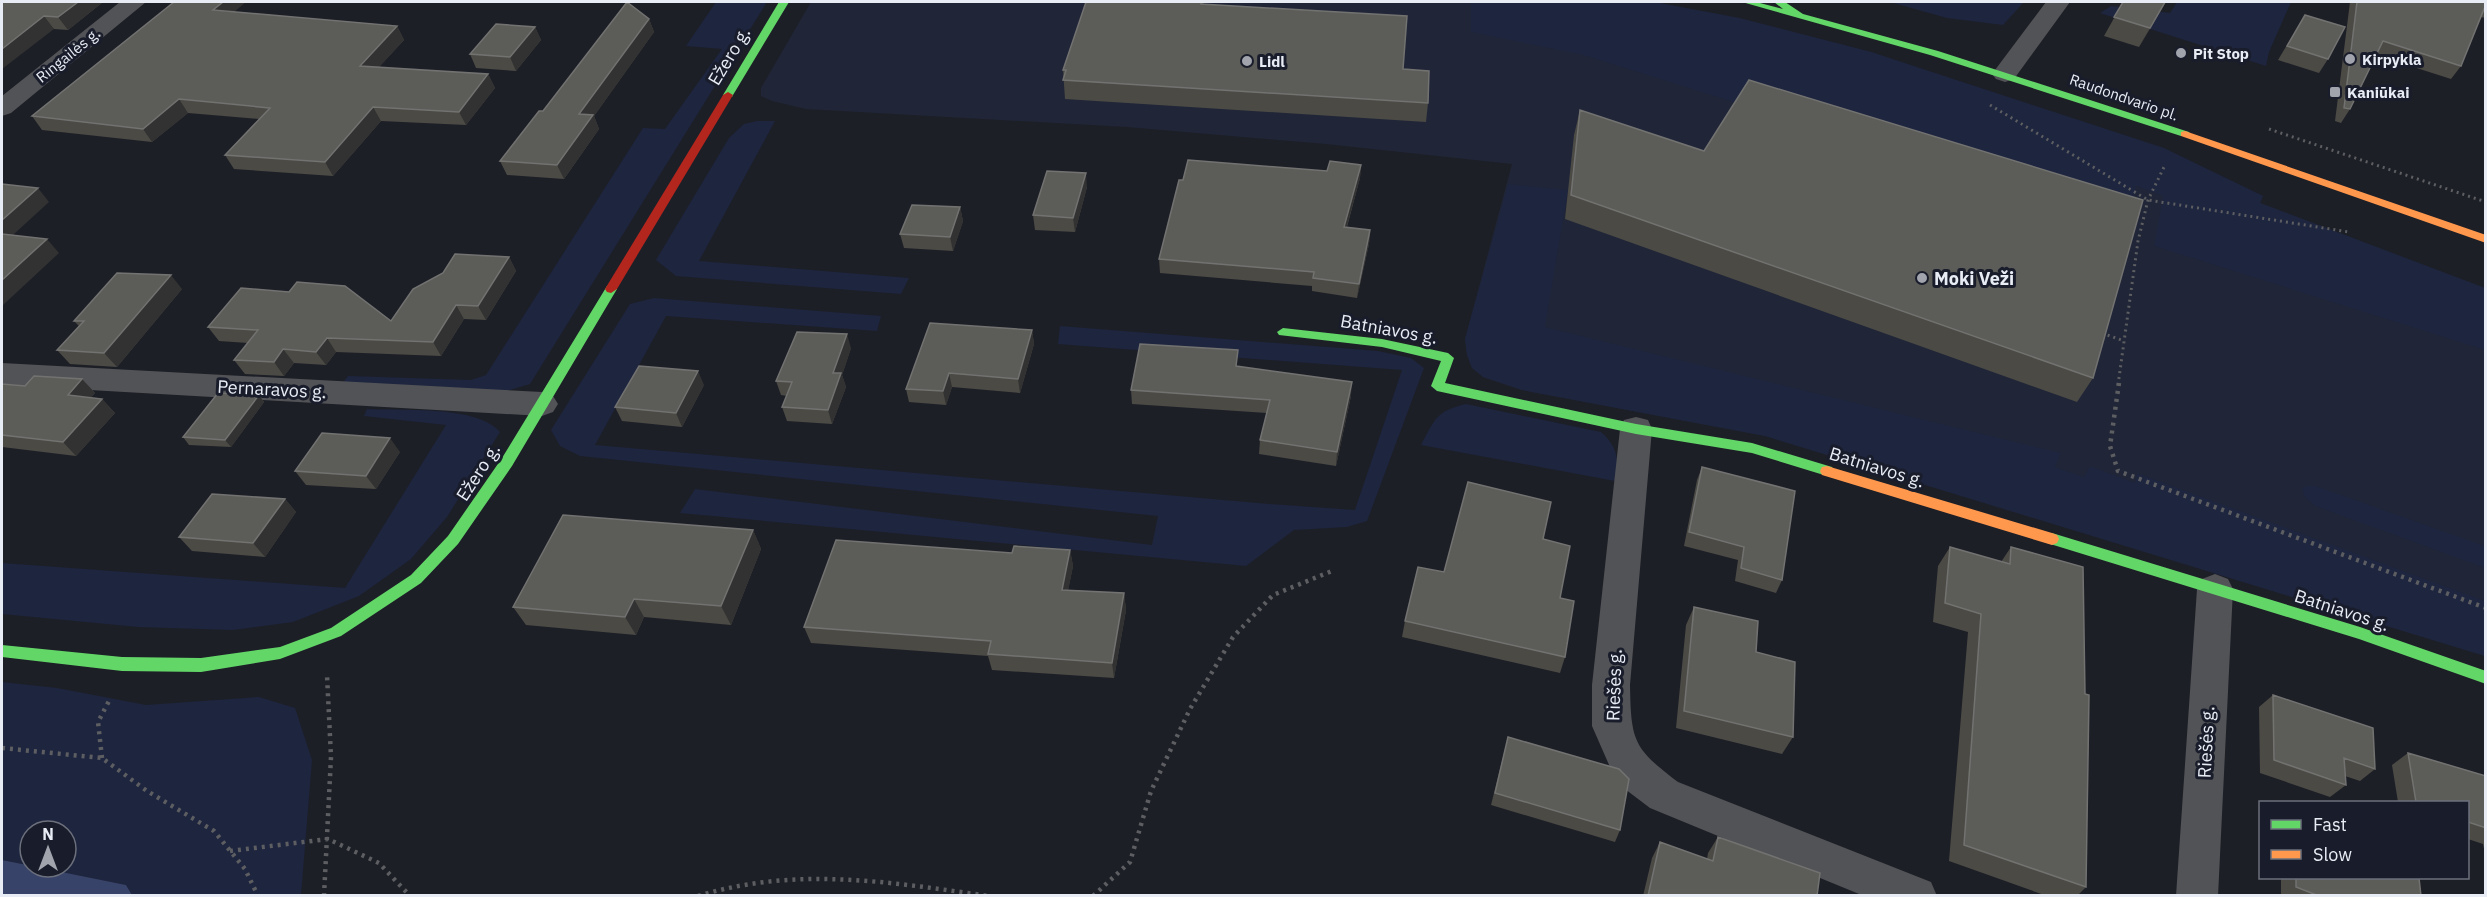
<svg xmlns="http://www.w3.org/2000/svg" width="2487" height="897" font-family="'IBM Plex Sans',sans-serif">
<rect width="100%" height="100%" fill="#1d1f27"/>
<path fill="#202637" d="M811,2H1654L1739,18L1871,52L2164,149L2263,196L2260,203L2485,288V656L1765,436L1522,390L1483,377L1472,368L1467,355L1465,339L1512,164L1326,144L1127,127L806,109L772,101L761,96V88Z"/>
<path fill="#1e253e" d="M716,2H767L530,384L496,394L341,385L348,376L471,380L486,375L643,128L665,129L722,49L686,46Z
M1471,2H1654L1739,18L1871,52L2164,148L2263,196L2260,203L2485,288V350L2154,246L2163,196L2136,186L2128,225L1583,55L1471,32Z
M1890,2H2024L2003,25L1947,18Z
M2177,2H2291L2269,52L2266,66L2100,13L2111,6L2170,13Z
M757,121H775L699,261L909,278L901,294L676,276L656,260L729,138L744,124Z
M1508,184L1568,190L1545,327L2061,453L2055,467L2084,477L2090,466L2135,483L2137,473L2485,601V656L1765,436L1522,390L1483,377L1472,368L1467,355L1465,339Z
M654,298L881,316L877,331L666,316L595,445L1269,504L1355,510L1402,370L1058,344L1060,326L1378,351L1411,358L1424,368L1367,521L1347,527L1294,530L1246,566L680,513L695,489L1152,545L1158,516L580,456L560,446L551,430L630,304Z
M1466,404L1601,432C1618,447 1619,459 1615,481L1421,445C1435,419 1436,411 1466,404Z
M367,409C401,411 477,405 500,432L447,517L411,559L359,596L293,622L233,630L138,627L2,614V563L345,588L446,425L364,416Z
M2306,486H2316L2485,546V568L2315,506L2304,496L2302,489Z
M2,682L57,688L146,705L259,697L295,708L312,760L301,895H132L126,885L35,867H66V831H30V866L2,860Z"/>
<path fill="#38436a" d="M2,860L126,885L132,895H2Z"/>
<g fill="none" stroke-linecap="round" stroke-linejoin="round">
<path stroke="#5d5e62" stroke-width="3" stroke-dasharray="2 4" stroke-linecap="butt" d="M1990,105L2148,200L2349,232
M2269,129L2486,202
M2102,333L2124,341
M2118,385L2138,241L2148,200L2165,165"/>
<path stroke="#5d5e62" stroke-width="4.5" stroke-dasharray="3 5" stroke-linecap="butt" d="M2119,383L2110,446L2118,471L2486,608
M2,748L102,758L147,791L214,831L245,869L258,896
M102,758L98,722L110,699
M230,851L328,839L379,863L410,896
M324,896L331,757L327,675
M698,896C796,866 889,882 989,896
M1093,896L1130,862L1151,791L1190,709L1233,637L1273,595L1332,571"/>
<path fill="#525357" fill-rule="evenodd" d="M120,2H146L11,113L2,116V96Z
M2046,2H2070L2014,79L2005,82L1996,79L1992,74Z
M2,363L542,392L553,396L558,404L553,412L542,416L2,385Z
M1636,417L1648,420L1652,429L1630,685C1631,741 1633,748 1678,782L1931,882L1937,896H1864L1650,808L1617,783L1592,726V685L1620,429L1624,420Z
M2215,574L2228,579L2233,589L2218,896H2176L2197,589L2202,579Z"/>
<path fill="#63d668" fill-rule="evenodd" d="M779,2H789L733,95L732,97H724L723,95Z
M1742,2H1756L1783,9L1774,2H1785L1803,14L1938,51L2189,132L2190,134L2189,136H2181L1930,55Z
M611,285L617,289L512,466L458,544L421,583L341,636L280,659L201,672L122,671L2,657V645L122,657L201,658L280,647L331,628L411,575L448,536L502,458L607,286Z
M1283,328L1382,339L1448,353L1454,358L1445,383L1636,424L1752,443L1832,467L1834,471L1832,475L1827,476L1752,453L1636,434L1437,391L1431,386L1441,361L1382,347L1279,335L1277,332Z
M2052,533L2360,627L2486,671V684L2359,639L2047,543L2045,539L2047,535Z"/>
<path fill="#ff974d" fill-rule="evenodd" d="M2185,131L2486,235V243L2181,136V132Z
M1827,466L2052,533L2057,535L2059,539L2057,543L2052,545L1822,475L1820,471L1822,467Z"/>
<path fill="#b3261e" fill-rule="evenodd" d="M728,92L733,95L617,289L611,293L607,292L605,289L723,95Z"/>
</g>
<path fill="#4b4a45" d="M2,2H103L68,30L54,29Z
M1202,2H1203L1204,4L1403,69L1428,103L1426,122L1065,99L1063,70Z
M2123,2H2166L2139,47L2104,36Z
M2350,2H2486V18L2480,17L2461,66L2451,79L2376,55L2350,109L2341,123L2335,121Z
M234,12L397,26L404,40L379,67L488,74L495,88L466,125L381,121L333,176L234,169L225,155L259,119L188,113L152,142L42,130L32,116Z
M2305,15L2328,59L2319,73L2278,60Z
M649,19L654,32L594,116L599,129L564,179L507,175L500,161L543,111Z
M535,27L541,40L516,71L476,68L470,54Z
M1580,110L2093,378L2077,402L1565,219L1574,135Z
M1361,165L1360,178L1347,227L1370,230L1369,244L1357,298L1312,291V286L1160,273L1159,259L1183,180L1327,171Z
M1087,187L1075,232L1035,230L1033,215Z
M960,207L963,221L953,251L904,248L900,234Z
M509,257L516,271L486,320L464,319L441,356L336,352L326,365L294,363L284,376L245,374L234,360L248,343L219,341L208,327L391,321Z
M182,289L117,367L70,364L57,350L79,326L74,321Z
M1032,330L1034,344L1020,393L952,387L946,405L909,402L906,389Z
M851,348L842,375L846,387L832,424L787,421L782,407L787,396L781,395L776,381Z
M82,379L95,393L90,398L102,399L115,413L76,456L2,447V384L25,386Z
M704,385L682,427L622,421L615,407Z
M1131,390L1351,396L1336,466L1259,454L1260,440L1267,413L1132,404Z
M259,395L264,402L231,447L189,445L183,437Z
M400,452L376,489L306,485L295,471Z
M1702,467L1782,580L1776,593L1735,581L1738,560L1684,546L1697,480Z
M285,499L296,512L265,557L192,551L179,537Z
M753,530L761,549L731,625L644,617L636,635L526,625L513,607Z
M1543,539L1560,598L1565,657L1560,673L1402,637L1405,621L1444,572Z
M1950,547L2001,562L2011,547L2086,887L2077,896H2047L1949,861L1968,632L1933,622L1938,566Z
M1070,550L1073,566L1068,590L1124,593L1126,610L1114,678L992,670L988,656L811,643L804,627L1012,553Z
M1694,607L1793,737L1782,754L1676,728L1686,625Z
M2273,695L2375,769L2360,781L2345,776L2346,785L2330,797L2260,773L2259,707Z
M1508,737L1620,830L1615,842L1491,805Z
M2408,753L2486,776V858L2483,844L2468,839V802H2398L2392,765Z
M1718,837L1817,896H1643L1652,858L1660,842L1707,859L1708,853Z
M2281,878H2419L2421,896H2281Z"/>
<path fill="#313231" d="M78,2H103L68,30L58,17Z
M223,2H246L221,23L213,10Z
M2165,2H2166L2139,47L2150,28Z
M44,16L54,29L2,69V49Z
M649,19L654,32L594,116L599,129L564,179L557,165L579,114Z
M397,26L404,40L368,79L360,66Z
M535,27L541,40L516,71L510,57Z
M488,74L495,88L466,125L459,112Z
M179,99L188,113L152,142L143,129Z
M373,107L381,121L333,176L325,162Z
M1361,165L1360,178L1343,240L1344,227Z
M1086,173L1087,187L1075,232L1073,218Z
M38,188L49,202L2,245V220Z
M960,207L963,221L953,251L950,237Z
M1370,230L1369,244L1357,298L1359,284Z
M47,239L59,253L2,306V280Z
M509,257L516,271L486,320L478,306Z
M171,275L182,289L117,367L104,353Z
M456,305L464,319L441,356L433,342Z
M1032,330L1034,344L1020,393L1018,379Z
M847,334L851,348L842,375L846,387L832,424L828,410L833,373Z
M327,338L336,352L326,365L316,352Z
M283,349L294,363L284,376L274,362Z
M698,371L704,385L682,427L676,413Z
M949,373L952,387L946,405L943,391Z
M82,379L95,393L81,409L68,395Z
M1352,382L1351,396L1336,466L1337,452Z
M259,395L264,402L231,447L225,440Z
M102,399L115,413L76,456L63,442Z
M390,438L400,452L376,489L366,476Z
M285,499L296,512L265,557L253,543Z
M753,530L761,549L731,625L721,606Z
M1070,550L1073,566L1065,606L1062,590Z
M1124,593L1126,610L1114,678L1112,663Z
M634,599L644,617L636,635L625,617Z"/>
<path fill="#5c5c58" stroke="#727271" stroke-width="1.5" d="M2,2H78L58,17L44,16L2,49Z
M174,2H223L213,10L397,26L360,66L488,74L459,112L373,107L325,162L225,155L270,108L179,99L143,129L32,116Z
M627,2L649,19L579,114L593,115L557,165L500,161L539,111H543Z
M1086,2H1202L1201,4L1407,16L1403,69L1429,71L1428,103L1063,80L1066,70H1063Z
M2123,2H2165L2150,28L2114,17Z
M2357,2H2486V4L2461,66L2383,41L2350,109L2344,108Z
M2305,15L2345,27L2328,59L2287,46Z
M496,24L535,27L510,57L470,54Z
M1749,80L2143,200L2093,378L1571,195L1580,110L1704,151Z
M1188,160L1327,171L1330,161L1361,165L1344,227L1370,230L1359,284L1313,278L1314,272L1159,259L1179,180H1183Z
M1047,171L1086,173L1073,218L1033,215Z
M2,184L38,188L2,220Z
M912,205L960,207L950,237L900,234Z
M2,234L47,239L2,280Z
M455,254L509,257L478,306L456,305L433,342L327,338L316,352L283,349L274,362L234,360L258,330L208,327L241,288L289,292L297,282L345,286L391,321L413,289L443,273Z
M117,273L171,275L104,353L57,350L84,321H74Z
M930,323L1032,330L1018,379L949,373L943,391L906,389Z
M797,332L847,334L833,373H841L828,410L782,407L792,382L776,381Z
M1140,344L1238,350L1236,366L1352,382L1337,452L1260,440L1270,400L1131,390Z
M639,366L698,371L676,413L615,407Z
M34,376L82,379L68,395L102,399L63,442L2,435V384L25,386Z
M218,393L259,395L225,440L183,437Z
M322,433L390,438L366,476L295,471Z
M1702,467L1795,491L1782,580L1741,568L1744,547L1689,532Z
M1468,482L1551,502L1543,539L1570,546L1560,598L1574,601L1565,657L1405,621L1418,567L1444,572Z
M212,494L285,499L253,543L179,537Z
M563,515L753,530L721,606L634,599L625,617L513,607Z
M836,540L1012,553L1014,546L1070,550L1062,590L1124,593L1112,663L988,654L991,641L804,627Z
M1950,547L2010,564L2011,547L2083,567L2085,694L2089,695L2086,887L1964,845L1981,614L1945,603Z
M1694,607L1758,621L1756,652L1795,662L1793,737L1684,711Z
M2273,695L2373,728L2375,769L2344,758L2346,785L2274,760Z
M1508,737L1619,769L1629,779L1620,830L1495,793Z
M2408,753L2486,776V828L2468,822V802H2416Z
M1718,837L1820,873L1817,896H1648L1660,842L1713,861Z
M2296,878H2419L2421,896H2319L2296,887Z"/>
<g fill="#a1a4ad" stroke="#191d2b" stroke-width="2">
<circle cx="2181" cy="53" r="6"/>
<circle cx="2350" cy="59" r="6"/>
<circle cx="1247" cy="61" r="6"/>
<rect x="2329" y="86" width="12" height="12" rx="3"/>
<circle cx="1922" cy="278" r="6"/>
</g>
<g text-anchor="middle" dominant-baseline="central" stroke-width="6" stroke-linejoin="round" paint-order="stroke">
<g font-size="15" font-weight="bold" fill="#e8ecf5" stroke="#191d2b" text-anchor="start">
<text x="2193" y="53">Pit Stop</text>
<text x="2362" y="59">Kirpykla</text>
<text x="1259" y="61">Lidl</text>
<text x="2347" y="92">Kaniūkai</text>
</g>
<g font-size="15" fill="#e8ecf5" stroke="#191d2b">
<text transform="translate(68 55) rotate(-39)">Ringailės g.</text>
<text transform="translate(2124 97) rotate(19)">Raudondvario pl.</text>
</g>
<g font-size="18" fill="#e8ecf5" stroke="#191d2b">
<text transform="translate(729 56) rotate(-59)">Ežero g.</text>
<text transform="translate(1389 329) rotate(10)">Batniavos g.</text>
<text transform="translate(272 389) rotate(3)">Pernaravos g.</text>
<text transform="translate(1877 467) rotate(17)">Batniavos g.</text>
<text transform="translate(478 472) rotate(-57)">Ežero g.</text>
<text transform="translate(2342 610) rotate(18)">Batniavos g.</text>
<text transform="translate(1614 685) rotate(-88)">Riešės g.</text>
<text transform="translate(2206 742) rotate(-87)">Riešės g.</text>
</g>
<g font-size="18" font-weight="bold" fill="#e8ecf5" stroke="#191d2b" text-anchor="start">
<text x="1934" y="278">Moki Veži</text>
</g>
</g>
<rect width="2487" height="897" fill="none" stroke="#e8ecf5" stroke-width="6"/>
<rect x="2259" y="801" width="210" height="78" fill="#191d2b" stroke="#6c707c" stroke-width="1.5"/>
<rect x="2271" y="820" width="30" height="9" fill="#63d668" stroke="#6c707c" stroke-width="1.5"/>
<text x="2313" y="831" font-size="18" fill="#e8ecf5">Fast</text>
<rect x="2271" y="850" width="30" height="9" fill="#ff974d" stroke="#6c707c" stroke-width="1.5"/>
<text x="2313" y="861" font-size="18" fill="#e8ecf5">Slow</text>
<g transform="translate(48 849)"><circle r="28" fill="#191d2b" stroke="#6c707c" stroke-width="1.5"/>
<path d="M0-4.5L10 22L0 15L-10 22Z" fill="#a1a4ad"/>
<text y="-9" font-size="16" font-weight="bold" text-anchor="middle" fill="#e8ecf5">N</text>
</g>
</svg>
